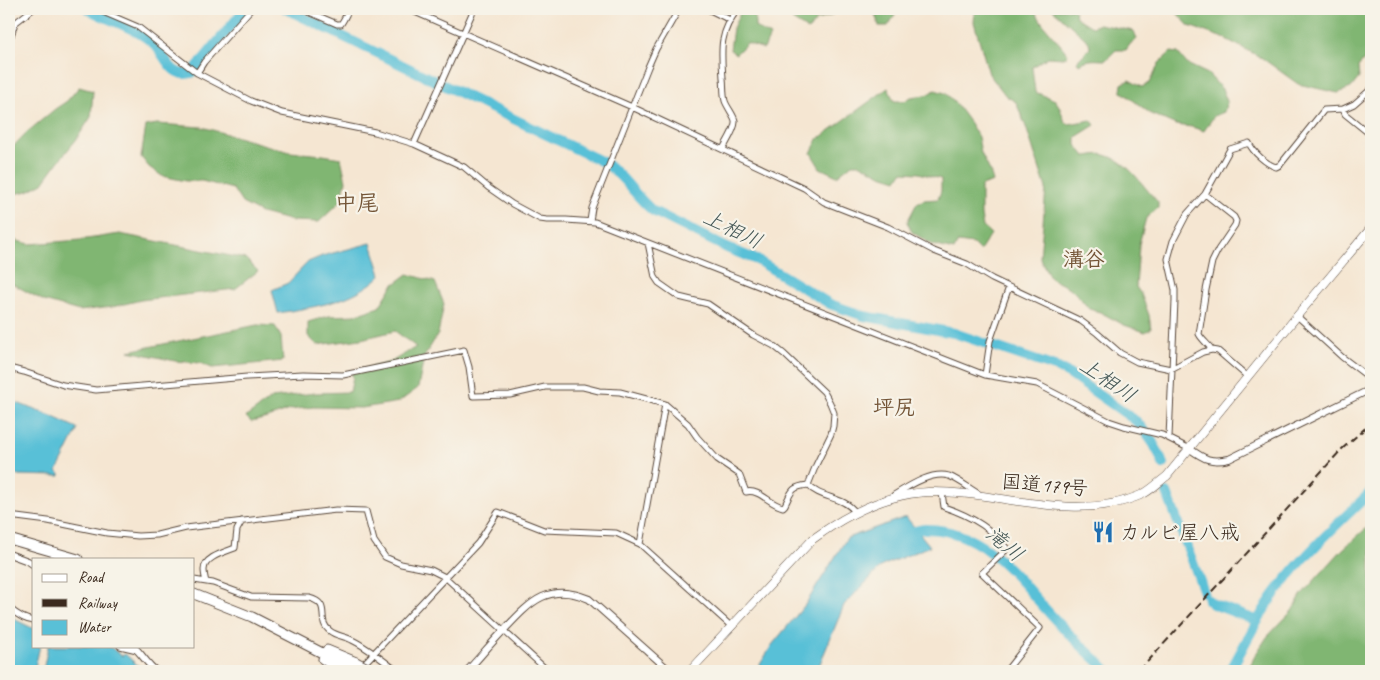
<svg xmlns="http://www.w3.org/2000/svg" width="1380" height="680" font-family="Caveat,'Klee One',sans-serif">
<rect width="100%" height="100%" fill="#f7f3e8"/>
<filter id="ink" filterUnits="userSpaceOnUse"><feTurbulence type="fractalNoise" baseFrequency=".02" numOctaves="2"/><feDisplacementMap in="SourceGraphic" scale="10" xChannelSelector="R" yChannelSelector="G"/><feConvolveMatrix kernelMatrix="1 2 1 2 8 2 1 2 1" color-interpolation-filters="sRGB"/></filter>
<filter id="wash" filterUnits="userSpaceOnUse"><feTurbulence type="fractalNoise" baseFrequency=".0096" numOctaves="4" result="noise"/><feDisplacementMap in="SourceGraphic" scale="20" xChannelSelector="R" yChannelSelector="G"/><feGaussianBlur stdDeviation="1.12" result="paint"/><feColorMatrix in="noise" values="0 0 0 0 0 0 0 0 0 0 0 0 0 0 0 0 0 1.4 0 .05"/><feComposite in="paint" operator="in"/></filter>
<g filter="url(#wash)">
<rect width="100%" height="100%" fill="#f5e6d2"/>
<path fill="#80b672" stroke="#5e7048" d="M742,9H750V12L755,16V27L770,36L764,49L747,43L736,54L730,50L733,28Z
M806,9H839L830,16L817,20L808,30L792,20L797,13Z
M868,9H896L895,15L888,26H879L874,11Z
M975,9H1035C1040,25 1058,39 1068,55L1063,58L1048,57L1032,67L1035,92L1055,100L1059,106L1065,122L1069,124L1091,120L1095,125L1076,137V145L1085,156C1091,156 1099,153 1105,155C1129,161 1142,186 1158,202V208L1146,218L1139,244L1136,287L1141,294L1149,315L1151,329L1145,332L1124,325L1100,312L1089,309L1081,299L1071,289L1050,278L1040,258L1046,188L1026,127L1016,102L1006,96L989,74L974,22Z
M1052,9H1073L1075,11L1076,17L1092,27L1099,24L1134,31L1137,39L1131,43L1126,50H1116L1106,60C1095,60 1090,58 1079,64L1077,61L1090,48L1089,42Z
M1176,9H1371V58L1364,60L1358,67L1359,78L1351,88L1338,93L1298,84L1262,58L1226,39L1189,26L1177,13Z
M1171,52L1178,53L1187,64L1208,74L1222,89L1227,101L1224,112L1214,116L1204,131L1192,127L1176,125L1151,114L1121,91L1122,84L1129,80L1142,87L1150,83L1159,63Z
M79,87L93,91L91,117L76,140L58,162L43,183L28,191L9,195V151L26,133L55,109L67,101Z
M888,88L894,101H905L911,97L926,95L935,90L945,93L953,100L970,123L978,137L981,153L990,171L993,182L981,186V215L983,227L991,234L980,251L973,244L958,242L954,250L933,245L912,232L907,222L917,203L924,200L938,199L941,191V179L919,173L902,172L897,180L881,175L861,164H852L837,176L820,168L811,153L818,139Z
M157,124L202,127L290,152L323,155L341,158L346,181L341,201L319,222L293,221L261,213L242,203L233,189L202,181H186L162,176L149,167L141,157L146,126Z
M120,234L246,259L258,271L235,289L141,300L112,307L79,311L44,301L9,282V239L30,244L80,240Z
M408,274L435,282L444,304L438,334L424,357L418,388L399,402L362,408L313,407L289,410L268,418L251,422L246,417L272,398L315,393L350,392L353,377L351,372L391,362L416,347L395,331L361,339L317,345L308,336V322L329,316L355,315L379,307L393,285Z
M257,325L275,326L281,337L283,361L212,368L200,363L175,361L129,351Z
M1371,524V671H1247L1256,654L1267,637L1292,611L1302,594L1342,550Z"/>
<path fill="#59c0d7" stroke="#4a757a" d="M371,243L381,275C354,302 314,307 278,313L272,290L288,283L308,262L322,256Z
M9,400L49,415L77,428V431L57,471L60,474V476L14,475L12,473L9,468Z
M906,517L930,546L882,566L844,605L817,671H756L772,645L805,605L847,538Z
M9,614L18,621L34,629V646H40L34,671H9Z
M48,646H109L122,656L125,654L144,671H43Z"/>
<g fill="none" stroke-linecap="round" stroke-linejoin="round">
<path stroke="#59c0d7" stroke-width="10" d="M88,9C110,21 135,27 154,44C166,55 170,79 192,73L245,9
M286,9L603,162C623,174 635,196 653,211L727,248L757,260L830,304L864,316L954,333L1058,368L1069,374L1136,421C1147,433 1158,448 1163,464
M1167,493L1204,592
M905,534C912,532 921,528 927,529C985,530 1016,577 1051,615C1069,635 1089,653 1108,671
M1208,600L1213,604L1258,621
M1230,671C1245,645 1258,616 1276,592C1304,555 1338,523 1371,492"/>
</g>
</g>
<g filter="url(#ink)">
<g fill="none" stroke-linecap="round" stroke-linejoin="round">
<g stroke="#574639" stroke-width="7">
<path id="minor" d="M96,9L138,27L197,73L251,101L282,113L375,132L414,144L464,167L489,188L512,204L540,219L547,220H566L595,222L985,375L1037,384L1109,421L1124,426L1162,435L1190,449
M302,9L337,24H341L344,19L349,9
M408,9L632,107L804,188L824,202L888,227L934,251L967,264L992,279L1081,321L1097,333L1120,353L1137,362L1171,369L1203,352L1212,350L1218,351L1248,377
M708,9L730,20
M9,42L15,23L33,9
M197,73L204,62L251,9
M1343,109L1345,114L1371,135
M414,144L474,9
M723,149C726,143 736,128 735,121C735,117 727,107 725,101C723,93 724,86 723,78C721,49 719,33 738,9
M1205,194L1234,217L1236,221L1235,225L1218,250L1212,262L1206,290L1199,334C1202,340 1208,344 1212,350
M590,221L592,208L648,67L656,49L679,9
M648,243L655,277L659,283L679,297L708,304L753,335L774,346L784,354L824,392L830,403L834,413L833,426L831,434L816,465L808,485C820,499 844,496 855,512
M1297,316L1342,357L1371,379
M9,368L24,372L63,385L96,390L247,377L303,374L343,375L464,350L469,367L473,396L510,395L545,387H583L599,391L620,392L665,404L688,424L697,437L717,459L739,474L746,492C760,489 769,504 783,507L785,505C792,491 791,487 808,485
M985,375L990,341L1009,287
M1169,437L1175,301V290L1168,259L1173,241L1187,214L1205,194L1230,149L1249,143C1253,152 1266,164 1276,167L1280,165L1324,110L1343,109L1354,104L1371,89
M942,493L944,507C968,515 992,527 1007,549L982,573L1040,628L1006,671
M894,495C909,486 931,471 949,476C959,480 969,488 979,494
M9,516L48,521L107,533L138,536L157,535L186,528L336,510L366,511L374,541L385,557L401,564L431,570L445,577L548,671
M640,544L665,404
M194,580L213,583L251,597L309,598C333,604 315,620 330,631C336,636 345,636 352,640C367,647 384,661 397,671
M206,582C205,578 204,574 204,570C204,557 225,552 235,548L237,530L242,521
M9,608C16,614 24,620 34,621
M120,646L137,650
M289,671L294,669
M357,671L478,543L498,512L544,530L616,533L640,544L732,627"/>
</g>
<g stroke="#574639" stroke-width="8">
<path id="tertiary" d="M1190,449C1204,459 1211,463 1229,459L1371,389
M9,554L28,561L34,565
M133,646C142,654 147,664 156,671
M467,671C480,657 492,642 506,628C531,601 550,582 589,599L670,671"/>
</g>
<g stroke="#574639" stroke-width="9">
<path id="trunk" d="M690,671L813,539C847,514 885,494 928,492C999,490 1074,525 1143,494C1151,490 1159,482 1167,476L1297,316L1371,228"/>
</g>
<g stroke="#574639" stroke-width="11">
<path id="motorway" d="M9,539L78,559
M194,594L252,617L334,659L354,671
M327,650L356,662
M323,659L341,671"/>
</g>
<use href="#minor" stroke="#fff" stroke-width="5"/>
<use href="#tertiary" stroke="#fff" stroke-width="6"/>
<use href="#trunk" stroke="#fff" stroke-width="8"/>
<use href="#motorway" stroke="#fff" stroke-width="9"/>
<path stroke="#3b2a1e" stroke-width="2" stroke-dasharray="8 4" stroke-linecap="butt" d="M1139,671L1342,449L1371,423"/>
<g stroke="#574639" stroke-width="11" stroke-linecap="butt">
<path id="motorway-bridge" d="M356,662L373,671"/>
</g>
<use href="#motorway-bridge" stroke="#fff" stroke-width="9"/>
</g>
</g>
<defs>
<g id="restaurant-bare" transform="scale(1.725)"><path d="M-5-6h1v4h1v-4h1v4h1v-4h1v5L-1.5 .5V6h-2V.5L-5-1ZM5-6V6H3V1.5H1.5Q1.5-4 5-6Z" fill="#1f6fb2" stroke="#f7f3e8" stroke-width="2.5" paint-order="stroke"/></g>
</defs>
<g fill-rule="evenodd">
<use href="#restaurant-bare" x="1103" y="532"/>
</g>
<g text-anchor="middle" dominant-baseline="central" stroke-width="4.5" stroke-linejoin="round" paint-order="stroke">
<g font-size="20" fill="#3b2a1e" stroke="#f7f3e8">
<text transform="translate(1045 485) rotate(5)">国道179号</text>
</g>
<g font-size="20" fill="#3b2a1e" stroke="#f7f3e8" text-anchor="start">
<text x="1120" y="532">カルビ屋八戒</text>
</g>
<g font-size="21" font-style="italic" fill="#445756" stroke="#f7f3e8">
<text transform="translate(733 229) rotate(26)">上相川</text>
<text transform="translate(1108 380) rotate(34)">上相川</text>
<text transform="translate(1005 544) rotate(40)">滝川</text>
</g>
<g font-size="21" font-weight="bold" fill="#745537" stroke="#f7f3e8">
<text x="1084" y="259">溝谷</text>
<text x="894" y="407">坪尻</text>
</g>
<g font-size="22" font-weight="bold" fill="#745537" stroke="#f7f3e8">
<text x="357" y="203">中尾</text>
</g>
</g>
<rect width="1380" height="680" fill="none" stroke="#f7f3e8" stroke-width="30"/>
<rect x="32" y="558" width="162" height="90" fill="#f7f3e8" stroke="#aca397"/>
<rect x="42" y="574" width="25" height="8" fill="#ffffff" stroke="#aca397"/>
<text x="78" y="582" font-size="15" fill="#3b2a1e">Road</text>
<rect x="42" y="599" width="25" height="8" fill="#3b2a1e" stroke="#aca397"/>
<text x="78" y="608" font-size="15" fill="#3b2a1e">Railway</text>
<rect x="42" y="620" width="25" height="15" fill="#59c0d7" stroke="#aca397"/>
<text x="78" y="632" font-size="15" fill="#3b2a1e">Water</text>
</svg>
